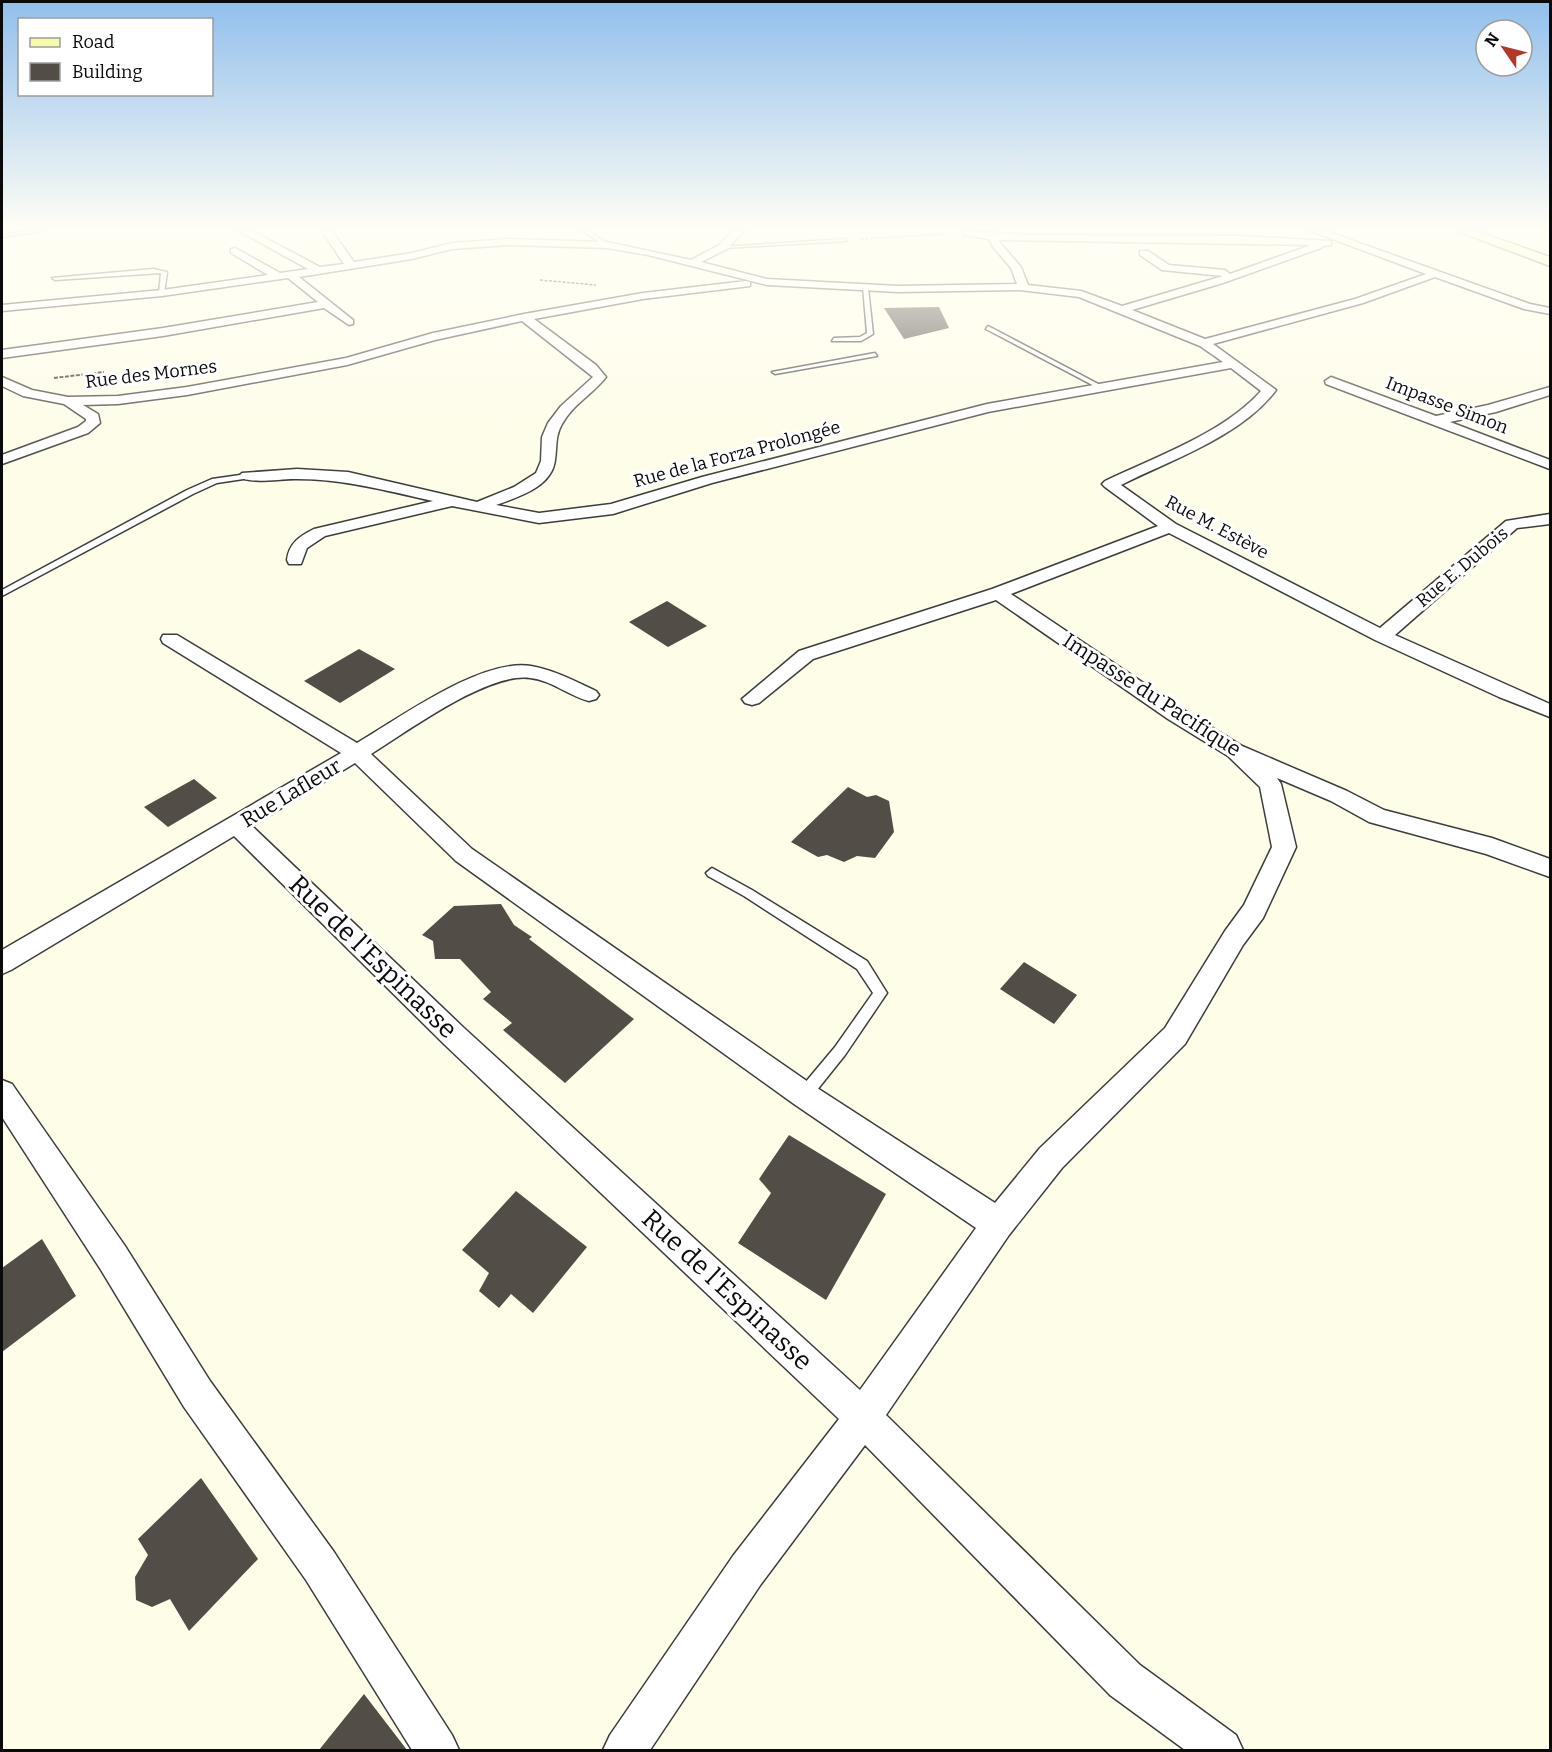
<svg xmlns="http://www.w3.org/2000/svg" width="1552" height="1752" font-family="Bitter,serif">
<rect width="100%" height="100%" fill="#fefde8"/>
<path fill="#524d47" d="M939,307L949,328L904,339L884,308Z
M667,601L707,626L668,647L629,622Z
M359,649L395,669L340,703L304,681Z
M194,779L217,798L168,827L144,807Z
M848,787L867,797L876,795L889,801L894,832L875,858L857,856L844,862L827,855L818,857L791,842Z
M501,904L514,925L532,937L529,939L634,1019L565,1083L503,1030L512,1023L483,999L491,992L460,959H435L433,941L422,935L454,906Z
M1024,962L1077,995L1054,1024L1000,989Z
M789,1135L886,1194L826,1300L738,1243L771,1193L759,1179Z
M516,1191L587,1247L533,1313L511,1294L499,1308L479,1291L489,1273L462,1250Z
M42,1239L76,1296L2,1352V1268Z
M201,1478L258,1559L189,1631L170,1599L152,1607L136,1600L135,1577L148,1555L138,1539Z
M364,1694L407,1750H319Z"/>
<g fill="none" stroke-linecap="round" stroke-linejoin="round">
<g stroke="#3d3d3d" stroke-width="3">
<path id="lane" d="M28,231H43L2,237V235Z
M583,231H589L609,245L605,246Z
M845,239L847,241L723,248L721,247Z
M153,269L167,272L164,294L159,293L161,273L55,280L52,278Z
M863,287L868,288L873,334L861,341H832L834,338L860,337L867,333Z
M988,326L1104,387L1105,388L1100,389L986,329Z
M875,353L877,356L775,374L772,372Z
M247,474H250V478L217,483L193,494L2,596V590L187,490L212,479Z
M712,868L752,890L867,961L887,993L845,1055L809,1100L804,1102L799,1100L797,1095L799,1090L835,1047L873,993L857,969L744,896L708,876L706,873Z"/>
</g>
<g stroke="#3d3d3d" stroke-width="3">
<path id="street" d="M239,231H252L320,267L344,264L322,231H332L354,262L412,253L452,243L508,239L607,242L691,260L719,245L733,231H744L727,249L701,262L767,279L898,286L1017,284L1011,268L993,247L989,239L964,235L963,231L1031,235L1241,236L1331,241V245L1323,246L1321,248L1223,283L1132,310L1205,339L1355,299L1426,274L1311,231H1326L1530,304L1550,308V314L1524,309L1435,277L1363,303L1213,344L1276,390C1242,436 1171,460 1121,485L1176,524L1380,628L1506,521L1550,514V524L1517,528L1395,635L1550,704V717L1499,697L1375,640L1169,533L1011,594L1182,709L1242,746L1347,791L1384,810L1492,838L1550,859V877L1486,854L1369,822L1331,801L1277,778L1281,784L1296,847L1263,918L1243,945L1185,1044L1062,1168L1009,1235L886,1415L1140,1665L1236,1735L1243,1750H1185L1110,1695L865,1445L761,1584L650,1750H603L610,1735L733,1556L839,1419L444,1044L234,836L11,970L2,974V950L341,753L163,643L161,639L163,635H177L357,743C400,718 481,658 531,666C554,670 575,681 596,691L599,695L596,699L589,701C569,696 551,680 530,678C488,672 408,731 371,754L472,849L814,1086L995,1203L1040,1148L1165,1028L1225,931L1244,905L1272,847L1260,787L1228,756L1168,719L996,600L813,659L759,703L752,705L745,703L742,699L799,651L992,589L1158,526L1105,487L1102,484L1105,481C1155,457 1224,433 1261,391L1231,368L988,412L712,483L613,514L539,523L452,506L325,536L307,548L301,564H289L287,560C289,543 300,536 314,529L433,501C388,491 344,479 297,479C285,478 247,485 239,476L242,473L297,469L348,472L477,502L514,487L536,473L541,461L542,437L548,423L561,406L593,377L522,321L435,340L347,365L187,395L118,404L83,405L98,414L100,423L88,433L2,464V455L78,427L86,421V419L64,404L23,396L2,386V377L32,390L68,397L118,396L187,387L346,358L433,333L524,314L643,293L746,281L750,282V286L643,299L534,319L596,365L606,377C593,394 573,404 562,424C555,436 557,447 555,460C552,487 518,497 496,505L539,513L611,504L702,477L987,404L1223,362L1200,346L1079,297L1020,290L898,292L767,285L648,255L607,248L508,245L452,249L412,259L299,277L353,320V324L349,325L324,308L163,336L2,358V350L163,328L318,302L288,278L162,296L2,311V305L162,290L268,275L231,253V249L235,248L280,273L308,269ZM999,240L1311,245L1230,274L1225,270L1169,265L1148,251H1140V255L1162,270L1223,276L1122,306L1081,291L1028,285L1021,267L1001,244ZM355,763L456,861L794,1104L976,1228L860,1390L464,1028L252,826Z
M1331,377L1436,416L1488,405L1550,387V395L1496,412L1450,422L1550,460V469L1326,384L1325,381Z
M2,1080L12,1084L125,1246L210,1381L334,1552L452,1735L459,1750H412L306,1580L184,1407L101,1270L2,1117Z"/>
</g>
<g stroke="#2c2c2c" stroke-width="3">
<path id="secondary" d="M1457,231H1476L1550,257V266Z"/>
</g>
<path stroke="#2c2c2c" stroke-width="1.5" stroke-dasharray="3 1.5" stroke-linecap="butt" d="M861,239L949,234
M540,280L596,285"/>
<path stroke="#2c2c2c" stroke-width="2" stroke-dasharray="4 1.5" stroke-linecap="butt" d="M54,378L104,372"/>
<use href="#lane" fill="#fff" fill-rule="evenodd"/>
<use href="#street" fill="#fff" fill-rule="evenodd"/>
<use href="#secondary" fill="#f7fba6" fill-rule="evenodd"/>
</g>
<linearGradient id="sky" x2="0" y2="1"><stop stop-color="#91bfec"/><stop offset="0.48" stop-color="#fffef5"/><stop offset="1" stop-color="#fffef5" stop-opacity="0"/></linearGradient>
<rect width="1552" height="477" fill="url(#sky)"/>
<g text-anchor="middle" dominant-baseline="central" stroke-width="6" stroke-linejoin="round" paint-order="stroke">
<g font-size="18" fill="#0a0a0a" stroke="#fff">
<text transform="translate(151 374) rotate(-7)">Rue des Mornes</text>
<text transform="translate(1447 405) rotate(21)">Impasse Simon</text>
<text transform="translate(737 454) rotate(-15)">Rue de la Forza Prolongée</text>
<text transform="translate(1217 527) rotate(28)">Rue M. Estève</text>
<text transform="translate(1462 567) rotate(-40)">Rue E. Dubois</text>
</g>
<g font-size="21" fill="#0a0a0a" stroke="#fff">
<text transform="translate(1152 695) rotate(33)">Impasse du Pacifique</text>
<text transform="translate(291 793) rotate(-31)">Rue Lafleur</text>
</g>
<g font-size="26" fill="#0a0a0a" stroke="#fff">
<text transform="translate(373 957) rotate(44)">Rue de l'Espinasse</text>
<text transform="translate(727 1290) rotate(43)">Rue de l'Espinasse</text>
</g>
</g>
<rect width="1552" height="1752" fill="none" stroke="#0a0a0a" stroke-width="6"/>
<rect x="18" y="18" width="195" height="78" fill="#ffffff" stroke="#9d9d9d" stroke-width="1.5"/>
<rect x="30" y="38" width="30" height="9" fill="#f7fba6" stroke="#9d9d9d" stroke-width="1.5"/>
<text x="72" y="48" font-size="18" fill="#0a0a0a">Road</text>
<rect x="30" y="63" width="30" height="18" fill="#524d47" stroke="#9d9d9d" stroke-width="1.5"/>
<text x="72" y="78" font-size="18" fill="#0a0a0a">Building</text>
<g transform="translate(1504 48) rotate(305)"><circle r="28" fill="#ffffff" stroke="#9d9d9d" stroke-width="1.5"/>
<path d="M0-4.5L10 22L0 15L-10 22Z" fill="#b2392a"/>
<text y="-9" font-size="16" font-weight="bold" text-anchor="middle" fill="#0a0a0a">N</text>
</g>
</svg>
